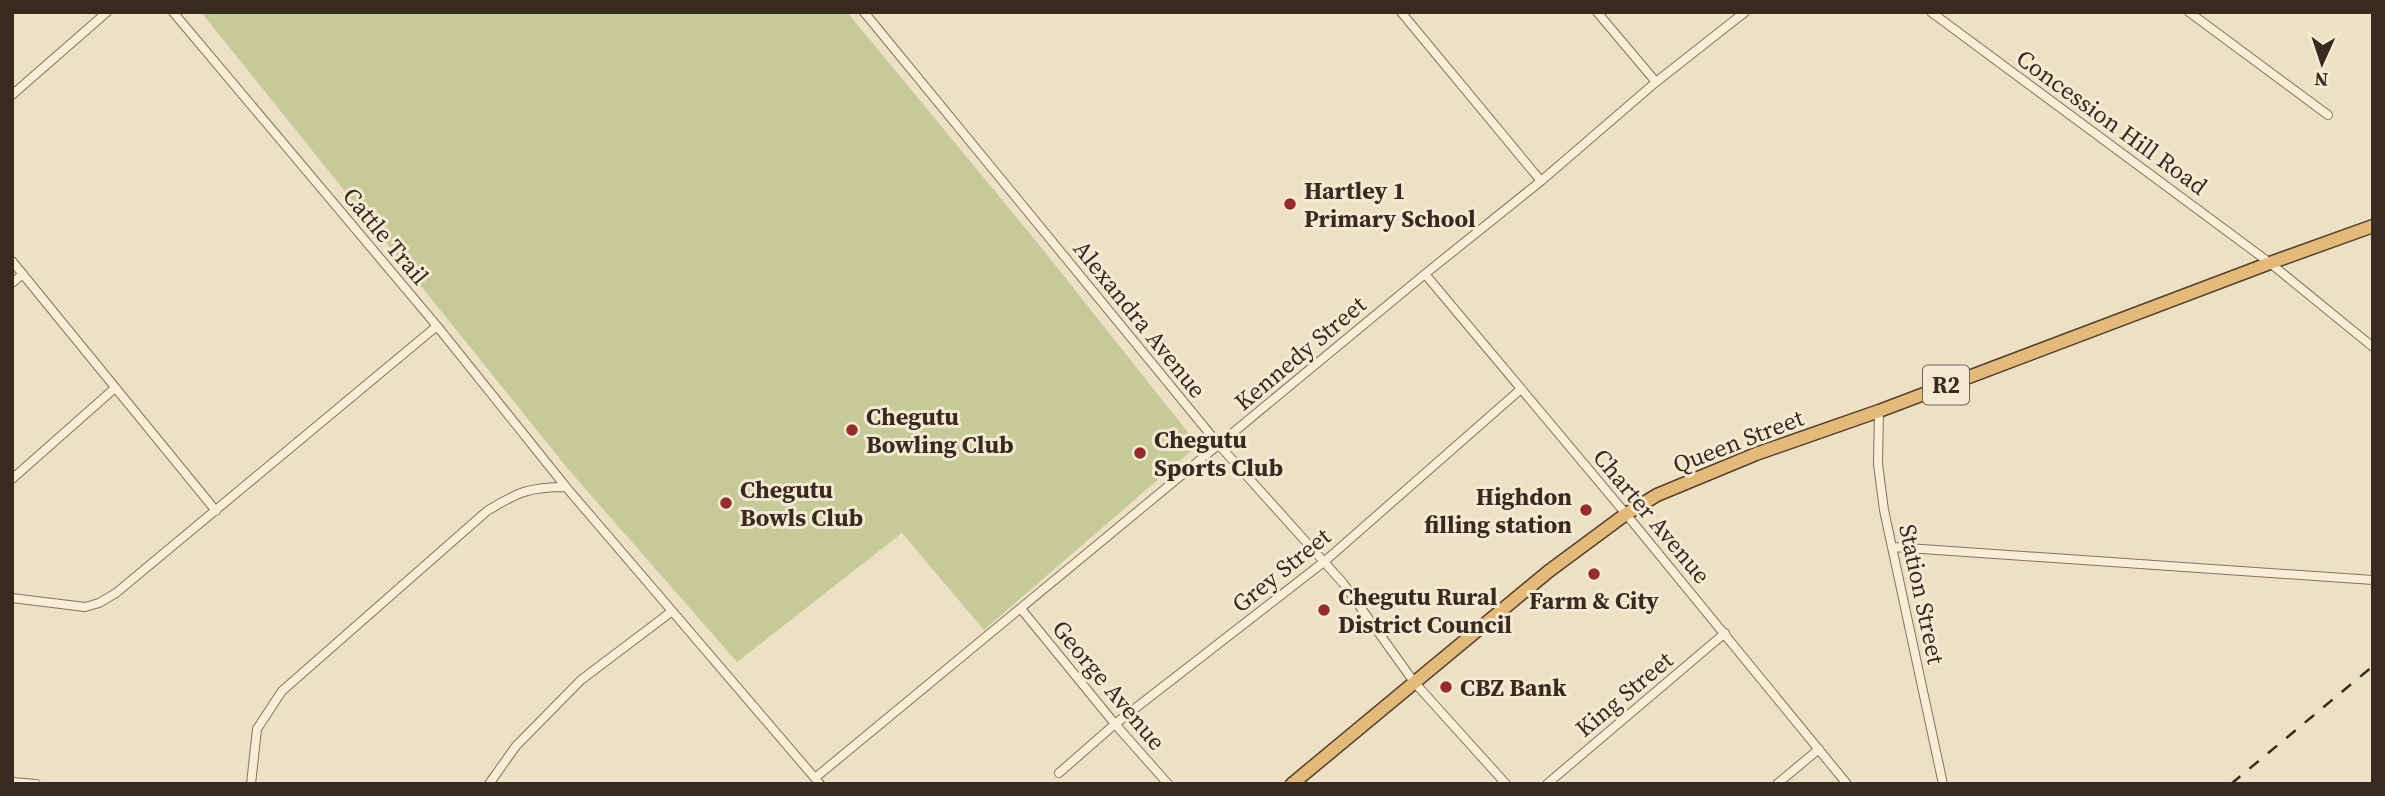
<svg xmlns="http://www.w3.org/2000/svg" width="2385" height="796" font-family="'Source Serif 4',serif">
<rect width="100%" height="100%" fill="#ede0c4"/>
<path fill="#c5ca98" d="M201,12H847L1040,246L1198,445L984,630L902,533L737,662L568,469Z"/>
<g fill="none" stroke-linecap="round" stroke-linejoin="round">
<g stroke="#87725b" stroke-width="10">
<path id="minor" d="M173,12L437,326L566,487L820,784
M864,12L1219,445L1343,583L1414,682L1506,784
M1401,12L1541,181
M1597,12L1656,82
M1931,12L2270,263L2373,347
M2189,12L2328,115
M12,95L107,12
M12,261L216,511
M1425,274L1626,514L1847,784
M12,283L23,274
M1879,411L1878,464L1884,510L1943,784
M12,479L115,388
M1893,547L2373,580
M12,598L85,607L99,603L116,593L437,326
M1022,610L1115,724L1168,784
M1059,773L1115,724L1325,561L1521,389
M815,778L1425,274L1541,181L1656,82L1745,12
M12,782L36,784
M251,784L257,729L282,691L487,511C518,492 529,487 566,487
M489,784L516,746L581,680L671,612
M1547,784L1725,633
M1777,784L1819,749"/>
</g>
<g stroke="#55402f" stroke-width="15">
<path id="trunk" d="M1292,784L1549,571L1626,514L1657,495L1756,454L1879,411L2270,263L2373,226"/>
</g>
<use href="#minor" stroke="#f8eed7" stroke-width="8"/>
<use href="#trunk" stroke="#e4ba7a" stroke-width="12"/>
<path stroke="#372a1e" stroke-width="2.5" stroke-dasharray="12 12" stroke-linecap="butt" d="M2231,784L2373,666"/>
</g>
<g fill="#942d2e" stroke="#f4ead3" stroke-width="2.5">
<circle cx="1290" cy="204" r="7"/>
<circle cx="852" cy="430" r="7"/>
<circle cx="1140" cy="453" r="7"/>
<circle cx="726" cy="503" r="7"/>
<circle cx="1586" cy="510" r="7"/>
<circle cx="1594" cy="574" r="7"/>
<circle cx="1324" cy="610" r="7"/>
<circle cx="1446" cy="687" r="7"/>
</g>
<g text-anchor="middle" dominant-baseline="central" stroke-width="6" stroke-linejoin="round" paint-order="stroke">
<rect fill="#f4ead3" stroke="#706454" stroke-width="2" x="1923" y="365.5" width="46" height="39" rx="5"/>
<g font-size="23" font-weight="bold" fill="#372a1e">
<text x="1946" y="385">R2</text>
</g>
<g font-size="24" fill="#372a1e" stroke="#f4ead3">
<text transform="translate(2112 122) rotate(36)">Concession Hill Road</text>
<text transform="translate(386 236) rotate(50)">Cattle Trail</text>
<text transform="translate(1140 319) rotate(51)">Alexandra Avenue</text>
<text transform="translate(1300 353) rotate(-40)">Kennedy Street</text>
<text transform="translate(1738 441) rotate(-21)">Queen Street</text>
<text transform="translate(1652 516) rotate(50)">Charter Avenue</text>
<text transform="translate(1281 570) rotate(-39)">Grey Street</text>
<text transform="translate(1922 594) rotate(78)">Station Street</text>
<text transform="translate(1109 685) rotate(50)">George Avenue</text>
<text transform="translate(1624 694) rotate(-40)">King Street</text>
</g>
<g font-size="24" font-weight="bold" fill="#372a1e" stroke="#f4ead3" text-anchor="start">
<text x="1304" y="190">Hartley 1<tspan x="1304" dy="28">Primary School</tspan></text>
<text x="866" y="416">Chegutu<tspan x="866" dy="28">Bowling Club</tspan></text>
<text x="1154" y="439">Chegutu<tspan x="1154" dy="28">Sports Club</tspan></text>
<text x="740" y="489">Chegutu<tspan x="740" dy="28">Bowls Club</tspan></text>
<text x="1572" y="496" text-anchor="end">Highdon<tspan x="1572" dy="28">filling station</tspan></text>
<text x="1338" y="596">Chegutu Rural<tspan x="1338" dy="28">District Council</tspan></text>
<text x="1594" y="600" text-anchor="middle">Farm &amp; City</text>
<text x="1460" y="687">CBZ Bank</text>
</g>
</g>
<rect width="2385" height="796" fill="none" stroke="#372a1e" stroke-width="28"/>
<g transform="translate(2322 63) rotate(183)" stroke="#f4ead3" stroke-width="5" paint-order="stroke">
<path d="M0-5L12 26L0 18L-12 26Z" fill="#372a1e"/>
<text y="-10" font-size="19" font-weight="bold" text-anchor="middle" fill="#372a1e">N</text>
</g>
</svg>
